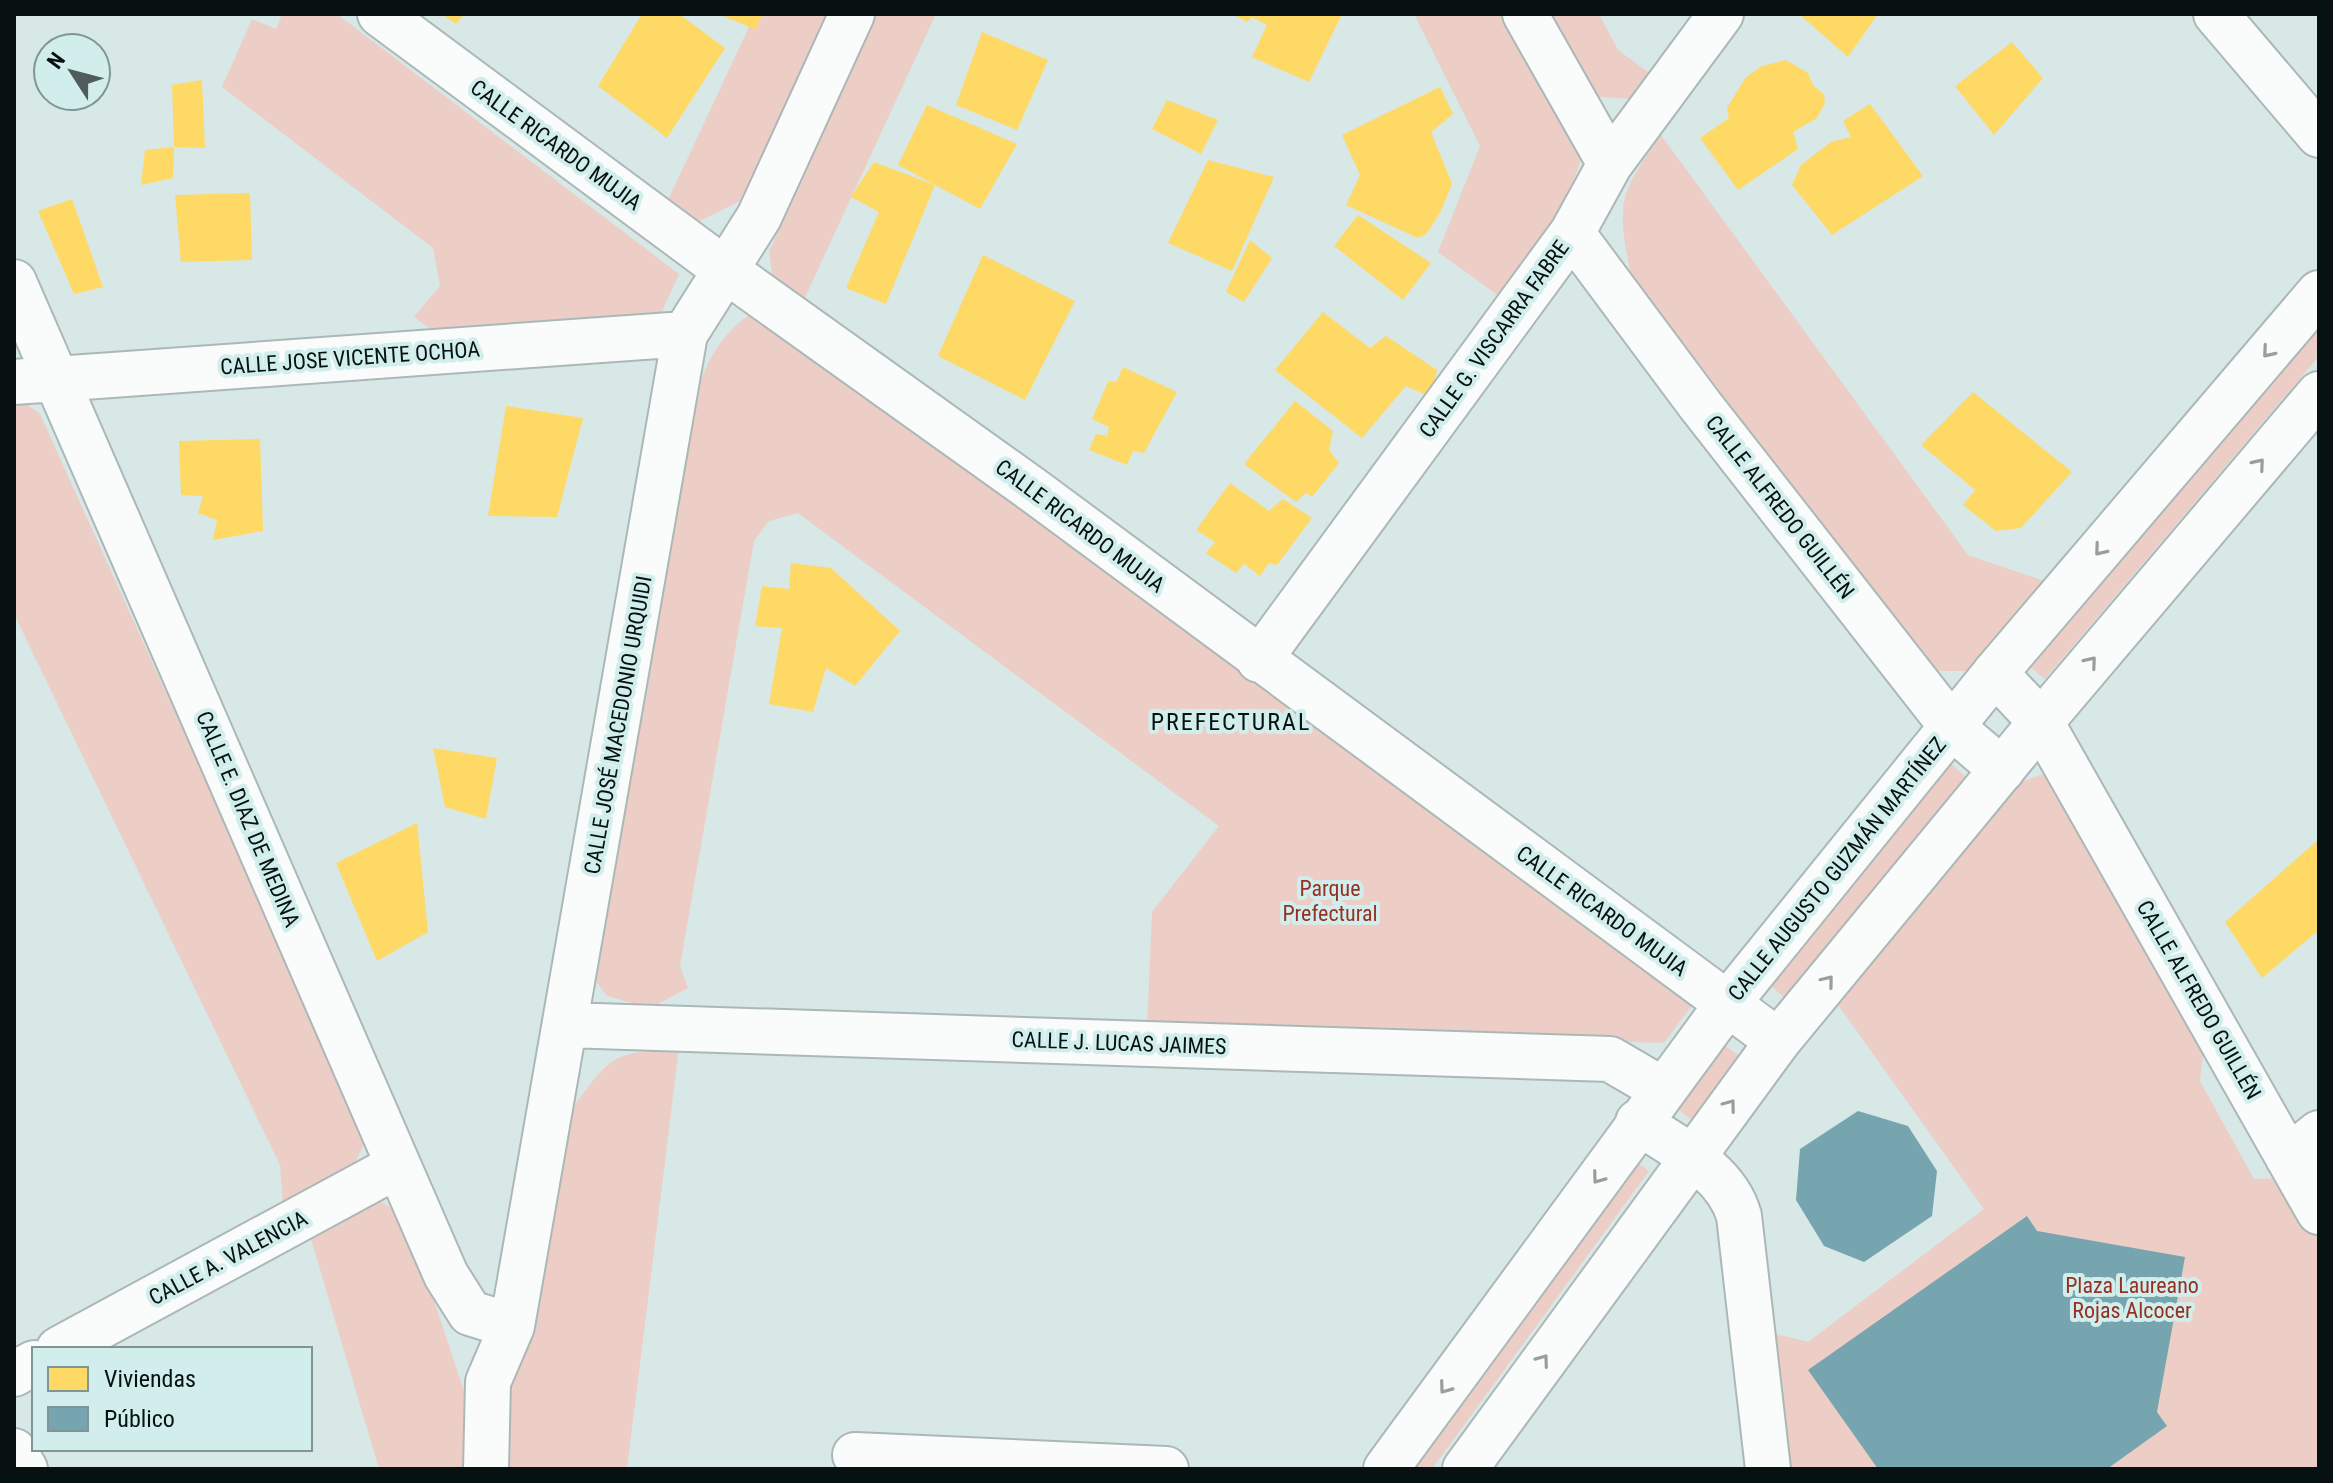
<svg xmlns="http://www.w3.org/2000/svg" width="2333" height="1483" font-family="'Roboto Condensed',sans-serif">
<rect width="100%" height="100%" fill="#d7e8e7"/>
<path fill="#eccec6" d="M282,14H337L679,274L660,316L444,339L414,317L440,286L433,248L222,87L252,19L276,29Z
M755,14H828L740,201L698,222L668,200Z
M877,14H936L801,306L773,279L769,251Z
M1414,14H1502L1582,157L1565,203L1499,296L1438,252L1480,146Z
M1543,14H1599L1618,50L1655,77L1631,99L1600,97L1582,84Z
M1661,135L1968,555L2047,582L1967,671H1933L1631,275C1616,203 1619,194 1661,135Z
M749,315L774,323L1693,1004L1664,1043L1147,1027L1152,912L1219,826L798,513L769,521L754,541L680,966L688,988L650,1008L607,996L589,972L680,449C694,401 704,345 749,315Z
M2319,324V356L2045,679L2030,667Z
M14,395L40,414L367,1137L353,1167L283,1205L280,1165L14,614Z
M1950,763L1966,777L1785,998L1770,985Z
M2044,774L2058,776L2070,783L2203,1054L2200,1081L2254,1179L2281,1178L2319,1240V1469H1790L1776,1334L1808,1342L1984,1209L1836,1002L2017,783Z
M1724,1045L1741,1057L1692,1120L1676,1108Z
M679,1048L627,1469H505L511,1376L574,1106C614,1052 613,1054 679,1048Z
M1635,1161L1649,1171L1432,1469H1412Z
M378,1200L406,1216L464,1391L466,1469H379L311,1239Z"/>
<path fill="#ffd966" d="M442,14H464L456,24Z
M642,14H679L725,48L667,138L598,86Z
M719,14H762L756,30Z
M1232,14H1342L1309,82L1252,57L1267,25L1252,17L1247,22Z
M1799,14H1878L1848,57Z
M982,32L1048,60L1017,130L956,105Z
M2012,42L2043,78L1994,135L1955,86Z
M1786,60L1808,73L1813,85L1824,95L1825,103L1817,118L1793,132L1798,149L1738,190L1700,138L1729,118L1727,108L1746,77L1762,66Z
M202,80L205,148L174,147L172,85Z
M1440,87L1453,114L1431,132L1452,184L1440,213L1427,233L1418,238L1346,205L1360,175L1342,135Z
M1167,100L1218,120L1201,154L1152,129Z
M1870,104L1923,176L1832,235L1792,185L1801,165L1831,142L1851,137L1843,121Z
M927,105L1017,144L980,209L898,165Z
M174,147L173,178L141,185L145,150Z
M1208,160L1274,177L1232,271L1168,243Z
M874,162L935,185L886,304L846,288L879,212L851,197Z
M250,193L252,260L181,262L175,195Z
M72,199L103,287L74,294L38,211Z
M1358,215L1431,263L1403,300L1334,246Z
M1250,240L1272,258L1244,302L1226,292Z
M983,255L1075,301L1025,400L938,356Z
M1323,312L1370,348L1386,336L1437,370L1431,397L1406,386L1362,438L1275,370Z
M1123,367L1177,392L1144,453L1133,451L1127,465L1089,450L1096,434L1107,436L1109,427L1092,419L1108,382L1117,381Z
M1973,392L2072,472L2021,528L1996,531L1963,505L1975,490L1921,445Z
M1295,401L1333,431L1329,450L1339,463L1312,497L1306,493L1296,502L1244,464Z
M506,406L583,418L557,517L488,516Z
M260,439L263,531L213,540L217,520L198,513L203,496L181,495L179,441Z
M1230,483L1269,511L1283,499L1312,518L1277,565L1269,563L1260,576L1244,564L1236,573L1206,553L1215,542L1196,530Z
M791,563L831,568L900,631L855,686L826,668L813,712L769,704L782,628L755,626L762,586L789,589Z
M433,748L497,758L486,819L445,807Z
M417,823L428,932L377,961L336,863Z
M2319,839V930L2262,978L2225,922Z"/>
<path fill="#76a5af" d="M1858,1111L1908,1126L1937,1171L1932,1216L1864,1262L1824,1246L1796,1200L1800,1149Z
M2027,1216L2037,1231L2185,1257L2157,1412L2167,1426L2107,1469H1878L1808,1370Z"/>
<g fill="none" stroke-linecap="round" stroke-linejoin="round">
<g stroke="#abb8b7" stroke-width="48">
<path id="minor" d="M380,14L724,269L1033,490L1778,1041
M1525,14L1610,164
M1572,233L1700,405L1952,727L2002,770
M14,282L446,1275L470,1313L512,1326
M14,382L685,334
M1259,660L1572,233L1610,164L1721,14
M1995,673L2041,722L2319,1212
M566,1025L1610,1059L1663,1090
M1638,1122C1676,1148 1726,1170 1739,1216L1768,1469
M2288,1158L2319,1133
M59,1349L397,1166
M14,1374L34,1363
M14,1451L25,1469
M855,1455L1166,1469
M486,1469L488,1382L512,1326L685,334L759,217L852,14"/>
</g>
<g stroke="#abb8b7" stroke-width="48">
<path id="tertiary" d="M2216,14L2319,135
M1386,1469L1728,1003L1995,673L2319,293
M1465,1469L1778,1041L2041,722L2319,394"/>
</g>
<use href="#minor" stroke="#f9fcfb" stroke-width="44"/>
<use href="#tertiary" stroke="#f9fcfb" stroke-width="44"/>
</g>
<defs><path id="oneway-chevron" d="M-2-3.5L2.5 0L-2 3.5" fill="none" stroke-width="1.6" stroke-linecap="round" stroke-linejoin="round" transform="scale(2)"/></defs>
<g stroke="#989e9d">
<use href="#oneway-chevron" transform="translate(2268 352) rotate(130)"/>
<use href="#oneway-chevron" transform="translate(2259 464) rotate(-50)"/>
<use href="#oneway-chevron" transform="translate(2100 550) rotate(130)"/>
<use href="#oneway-chevron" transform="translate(2091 662) rotate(-50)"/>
<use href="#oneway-chevron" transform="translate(1828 981) rotate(-51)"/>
<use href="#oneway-chevron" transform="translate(1730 1105) rotate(-53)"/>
<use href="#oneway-chevron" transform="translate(1598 1178) rotate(126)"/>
<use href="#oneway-chevron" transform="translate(1543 1360) rotate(-54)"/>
<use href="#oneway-chevron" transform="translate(1445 1388) rotate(126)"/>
</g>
<g text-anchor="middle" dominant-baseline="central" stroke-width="8" stroke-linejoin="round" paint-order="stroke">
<g font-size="22" fill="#071111" stroke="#d1eeed">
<text transform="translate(556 145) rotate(36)">CALLE RICARDO MUJIA</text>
<text transform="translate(1494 339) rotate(-54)">CALLE G. VISCARRA FABRE</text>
<text transform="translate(350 358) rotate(-4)">CALLE JOSE VICENTE OCHOA</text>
<text transform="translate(1780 507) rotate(52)">CALLE ALFREDO GUILLÉN</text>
<text transform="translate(1080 526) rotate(37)">CALLE RICARDO MUJIA</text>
<text transform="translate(618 725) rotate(-80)">CALLE JOSÉ MACEDONIO URQUIDI</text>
<text transform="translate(248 819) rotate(67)">CALLE E. DIAZ DE MEDINA</text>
<text transform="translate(1837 869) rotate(-51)">CALLE AUGUSTO GUZMÁN MARTÍNEZ</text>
<text transform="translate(1602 911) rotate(36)">CALLE RICARDO MUJIA</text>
<text transform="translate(2199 1000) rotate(60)">CALLE ALFREDO GUILLÉN</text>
<text transform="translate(1119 1043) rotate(2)">CALLE J. LUCAS JAIMES</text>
<text transform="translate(228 1258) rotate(-28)">CALLE A. VALENCIA</text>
</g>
<g font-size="22" fill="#953022" stroke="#d1eeed">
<text x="1330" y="888">Parque<tspan x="1330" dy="25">Prefectural</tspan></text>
<text x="2132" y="1285">Plaza Laureano<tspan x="2132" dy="25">Rojas Alcocer</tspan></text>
</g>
<g font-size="24" letter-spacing="2" fill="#071111" stroke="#d1eeed">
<text x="1231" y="722">PREFECTURAL</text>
</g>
</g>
<rect width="2333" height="1483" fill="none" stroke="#071111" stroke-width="32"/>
<rect x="32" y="1347" width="280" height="104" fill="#d1eeed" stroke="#809695" stroke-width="2"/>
<rect x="48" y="1367" width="40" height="24" fill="#ffd966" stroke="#809695" stroke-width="2"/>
<text x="104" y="1387" font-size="24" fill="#071111">Viviendas</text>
<rect x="48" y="1407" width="40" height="24" fill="#76a5af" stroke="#809695" stroke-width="2"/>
<text x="104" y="1427" font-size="24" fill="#071111">Público</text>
<g transform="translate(72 72) rotate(306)"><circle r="38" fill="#d1eeed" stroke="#809695" stroke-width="2"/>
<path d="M0-6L14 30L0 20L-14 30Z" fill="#505c5c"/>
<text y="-12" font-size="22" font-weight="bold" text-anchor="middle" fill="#071111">N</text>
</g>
</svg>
